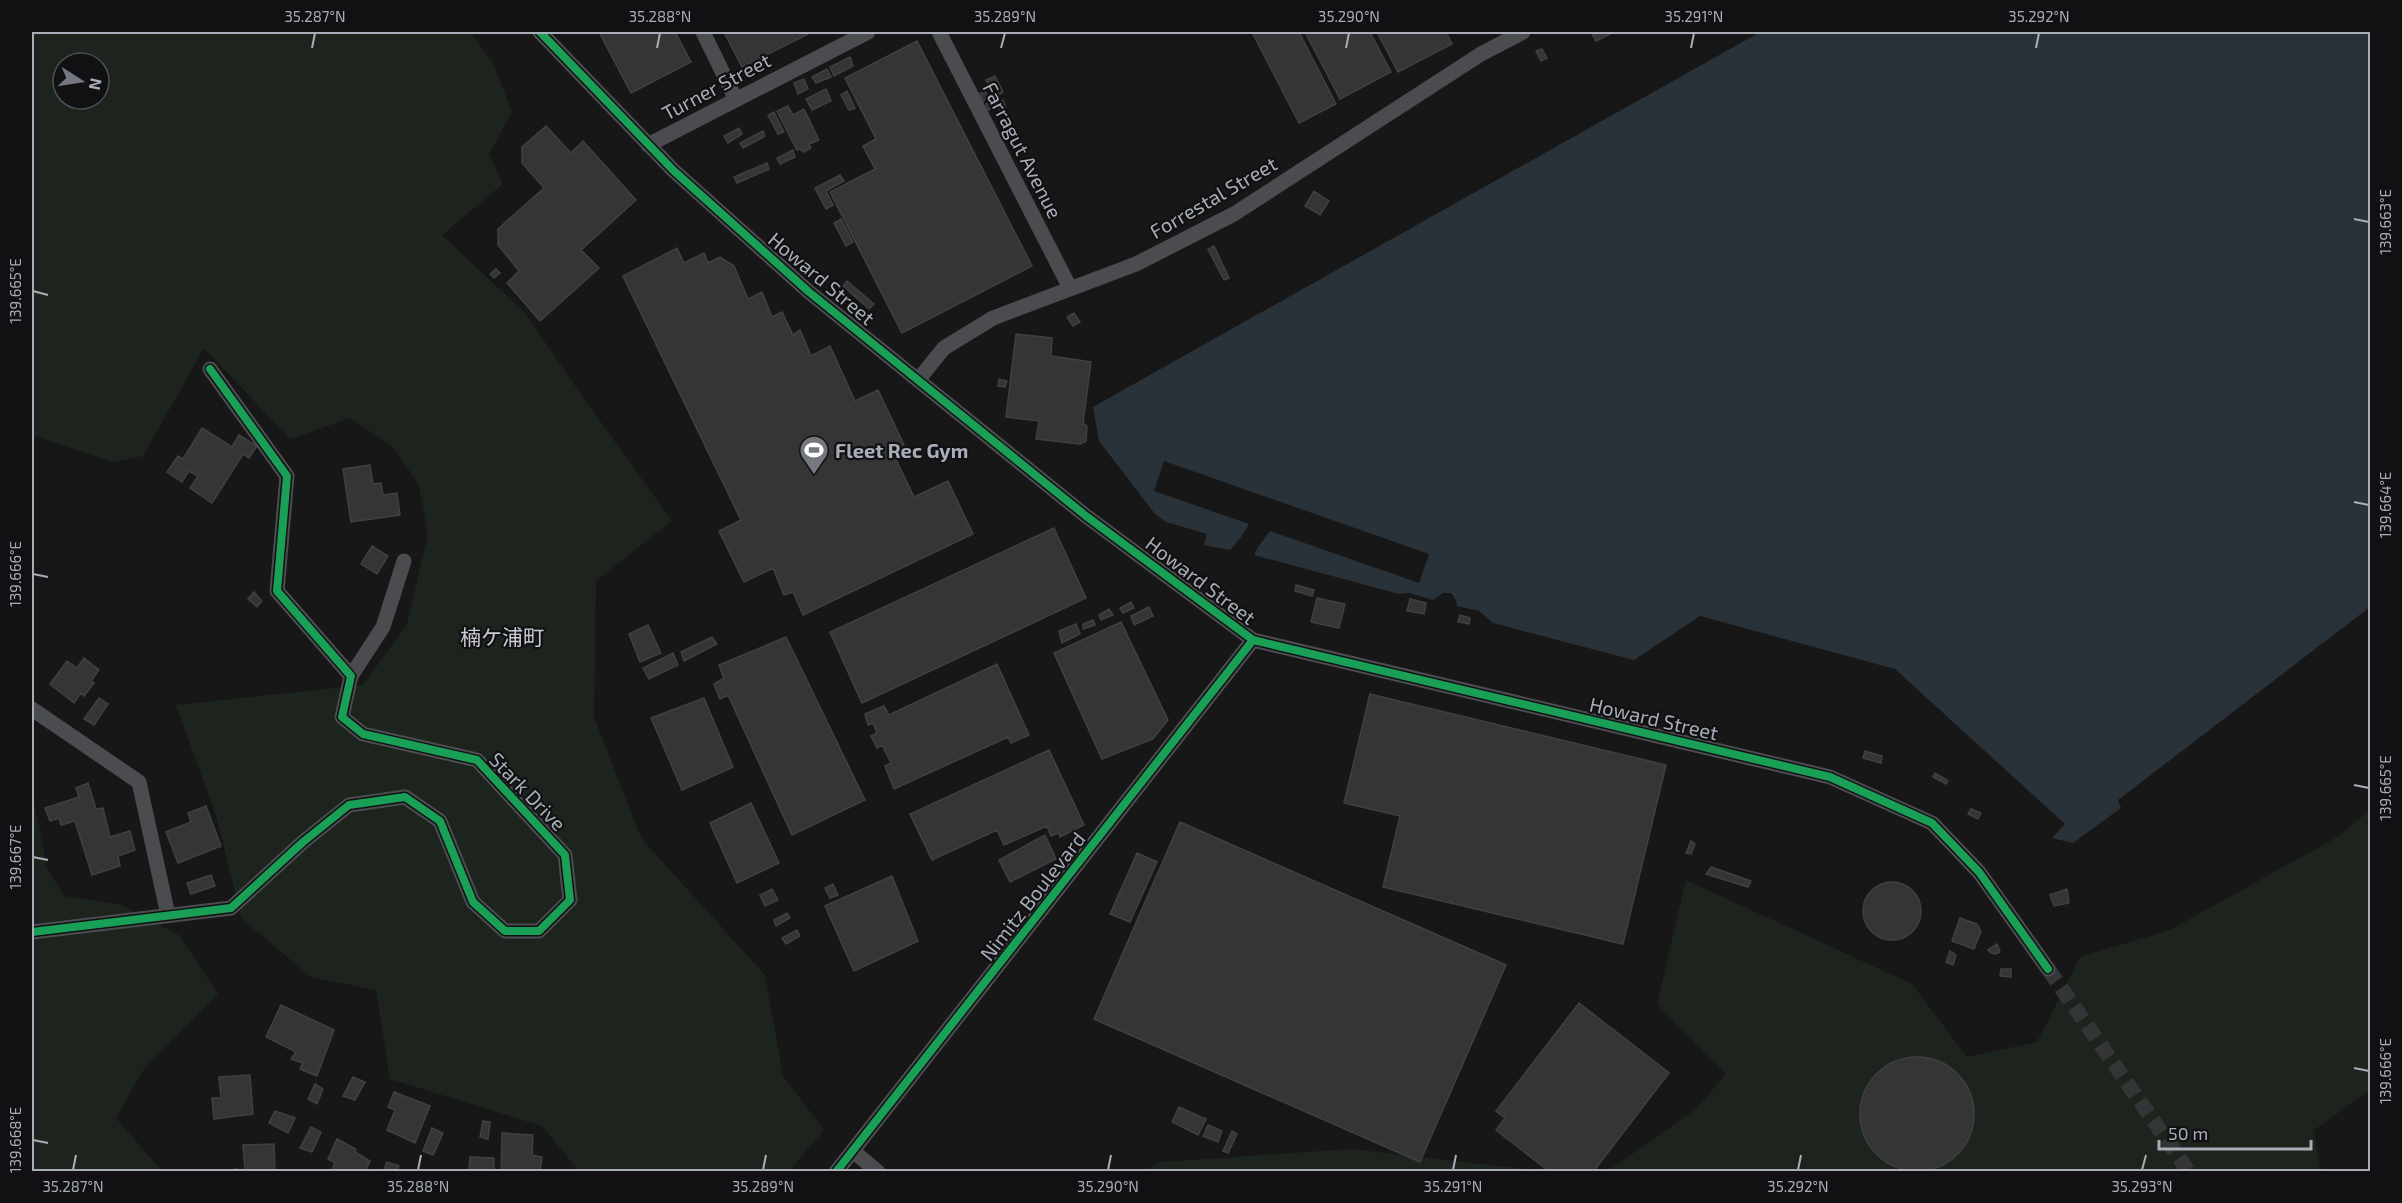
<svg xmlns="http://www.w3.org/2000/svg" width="2402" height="1203" font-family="'Exo 2','Noto Sans JP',sans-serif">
<rect width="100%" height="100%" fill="#171717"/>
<path fill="#1d241e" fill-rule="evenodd" d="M32,32H470L493,63L512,112L489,154L503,184L442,235L525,313L580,393L672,521L596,581L594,717L641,838L765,975L783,1076L824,1130L789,1171H579L542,1126L390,1079L376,990L311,977L242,919L216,815L176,705L363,685L407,624L428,535L419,485L393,447L350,418L290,439L204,348L143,456L112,462L32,435ZM63,63H99V99H63Z
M32,791L47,868L64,896L122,905L180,936L218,994L144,1069L116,1118L162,1171H32Z
M2370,810V1090L2313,1131L2321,1171H1608L1696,1109L1726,1074L1657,1004L1686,880L1912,984L1967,1057L2037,1042L2080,957L2170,930L2339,836Z
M1352,1149L1541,1171L1143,1172L1161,1162Z"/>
<path fill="#2a3239" d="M1760,32H2370V607L2118,800L2121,808L2073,843L2052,838L2065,824L1895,669L1700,616L1634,660L1493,623L1479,611L1457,606L1456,600L1451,593H1443L1433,600L1410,593L1399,594L1254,555L1258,547L1241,537L1230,550L1204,545L1207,534L1166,522L1155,514L1099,441L1093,407L1125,386Z"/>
<path fill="#171717" d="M1754,32H1760L1093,407V404L1124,384Z
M1164,461L1429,554L1419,583L1270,531L1258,547L1241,537L1249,524L1154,491Z"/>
<path fill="#353536" stroke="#3f4043" stroke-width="1.5" d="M599,32H675L691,62L631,93Z
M724,32H812L742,67Z
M1252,32H1299L1336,104L1299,123Z
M1305,32H1370L1391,72L1340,99Z
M1377,32H1446L1452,44L1398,72Z
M1591,32H1614L1596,41Z
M917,41L1032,266L902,333L830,192L875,169L863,146L876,139L845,78Z
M1542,49L1547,58L1541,61L1536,51Z
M850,57L853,66L834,76L830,67Z
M827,69L831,77L816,83L812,77Z
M995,76L1003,92L995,97L986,80Z
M804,79L808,89L798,94L794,83Z
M826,89L831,101L812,110L806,99Z
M847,91L855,108L849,110L841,95Z
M985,91L988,97L983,101L979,94Z
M1003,100L1006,108L1000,110L997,103Z
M992,101L995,108L988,110L986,104Z
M788,106L793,115L804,109L819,140L809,144L811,148L803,152L800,149L797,150L777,111Z
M774,112L784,132L778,134L768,115Z
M546,126L571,153L583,141L636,200L581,250L599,268L540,321L507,283L519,271L498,245V229L544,188L522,163V147Z
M739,128L742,134L728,143L724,136Z
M763,131L765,136L743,148L740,143Z
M793,150L795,157L780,164L777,158Z
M767,163L769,169L737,183L734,177Z
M840,175L844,181L826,191L833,205L826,209L815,188Z
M1314,191L1329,201L1320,215L1305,206Z
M841,219L853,242L846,246L834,223Z
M1214,246L1229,278L1224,280L1208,249Z
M677,248L684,263L704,253L708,263L720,257L734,266L748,299L762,292L772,317L782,312L793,335L800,330L811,356L830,346L855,401L878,390L904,445L892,451L914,497L948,481L973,534L803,615L793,592L784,595L773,568L744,582L719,531L741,520L623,276Z
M496,269L500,273L494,278L490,274Z
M847,281L874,304L869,309L843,286Z
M1074,313L1080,322L1073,326L1067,317Z
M1016,334L1052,338L1051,356L1091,362L1083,423L1087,426L1086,441L1080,444L1036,439L1039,421L1006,417Z
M999,379L1007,381L1005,387L998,386Z
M202,428L232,447L239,435L257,446L249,458L243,454L212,503L190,488L198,476L189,471L182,482L167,472L178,456L183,459Z
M370,465L373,484L381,483L383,495L397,493L400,515L351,522L343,469Z
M1054,528L1086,598L862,703L830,632Z
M372,546L388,556L377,574L361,564Z
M1296,585L1314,590L1312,596L1295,591Z
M254,592L262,601L257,607L248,599Z
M1317,598L1345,604L1339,628L1311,622Z
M1410,599L1426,603L1424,614L1407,611Z
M1131,602L1134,608L1123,613L1120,608Z
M1149,607L1153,616L1134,625L1131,616Z
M1109,609L1113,615L1101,620L1099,615Z
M1460,615L1470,618L1469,624L1458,622Z
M1093,620L1095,625L1083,629V624Z
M1121,622L1168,720L1153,739L1102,759L1054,653Z
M1076,624L1080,634L1062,643L1059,631Z
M648,625L661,653L640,662L629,634Z
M712,637L717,644L684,661L681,652Z
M786,637L865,800L792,835L728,695L720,699L714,684L724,678L719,665Z
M673,653L678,665L649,679L643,668Z
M84,658L99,670L91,681L94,683L84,696L81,693L74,703L50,684L67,661L77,668Z
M997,664L1029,735L1011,743L1008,737L894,789L885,766L891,763L882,745L877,748L871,736L877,733L873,723L868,725L865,714L884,706L889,715Z
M1370,694L1666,765L1623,944L1383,887L1400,816L1344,803Z
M99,698L108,704L94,725L84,719Z
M704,698L733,767L682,790L651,718Z
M1049,750L1084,825L1060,837L1059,833L1051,836L1047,826L1004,845L997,830L932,860L910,814Z
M1865,751L1882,756L1881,763L1863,758Z
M1935,773L1948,781L1946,784L1933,777Z
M88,783L96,809L103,808L110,837L130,831L135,850L118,856L120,866L92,875L75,821L61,825L59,818L50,821L45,808L79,797L76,788Z
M751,803L779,863L737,883L710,823Z
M206,806L221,846L178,863L166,832L191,822L188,813Z
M1971,809L1981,813L1978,819L1968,814Z
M1180,822L1506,965L1420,1162L1094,1019Z
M1045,835L1056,859L1010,882L999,860Z
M1691,841L1695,844L1691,854L1686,853Z
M1137,853L1157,862L1130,922L1110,914Z
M1711,867L1751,881L1748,887L1706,874Z
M211,875L215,886L191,894L187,883Z
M892,876L918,941L854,971L825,906Z
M1863 911a29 29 0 1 1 58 0a29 29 0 1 1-58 0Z
M833,884L838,895L830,898L825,888Z
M772,889L778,900L765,906L760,895Z
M2067,889L2069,903L2054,906L2050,895Z
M787,913L790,918L776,926L774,920Z
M1960,918L1977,924L1981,931L1974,949L1952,941Z
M797,930L800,936L786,944L782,938Z
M1997,944L2000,952L1996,954L1991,953L1988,950Z
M1950,951L1956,955L1953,965L1946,962Z
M2001,969H2011V977L2000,976Z
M1579,1003L1669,1073L1593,1172H1550L1496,1130L1505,1118L1496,1111Z
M281,1005L334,1030L317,1076L300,1069L303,1063L291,1059L296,1052L266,1037Z
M1860 1114a57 57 0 1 1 114 0a57 57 0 1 1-114 0Z
M250,1075L253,1114L214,1119L212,1098H221L219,1077Z
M353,1077L365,1082L355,1100L343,1096Z
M315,1084L323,1089L317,1104L308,1099Z
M394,1092L430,1106L415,1143L387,1130L395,1110L388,1107Z
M1179,1107L1206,1119L1198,1135L1172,1122Z
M275,1111L295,1118L288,1133L269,1123Z
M483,1121L490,1122L488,1139L480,1137Z
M1208,1125L1222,1131L1218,1142L1203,1136Z
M311,1127L321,1132L312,1152L300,1148Z
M432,1128L443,1133L433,1155L423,1151Z
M1232,1131L1237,1134L1228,1153L1223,1151Z
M502,1133L533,1135L532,1155L542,1157L540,1172H501Z
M337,1139L356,1149L355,1152L370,1161L365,1172H331L335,1163L328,1159Z
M274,1144L275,1172H235V1169L245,1170L243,1145Z
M470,1157L494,1158V1170L469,1169Z
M387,1162L399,1166L396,1172H383Z"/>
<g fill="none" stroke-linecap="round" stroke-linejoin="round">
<path stroke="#343537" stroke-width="15" stroke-dasharray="15 8" stroke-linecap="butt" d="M2048,969L2189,1172"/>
<path stroke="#4b4c50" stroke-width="15" d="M540,32L674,171L809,292L1086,516L1253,640L1830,777L1932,823L1979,872L2048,969
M703,32L736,100
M939,32L1070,288
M648,145L868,32
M918,380L944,348L993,318L1136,264L1234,214L1481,54L1523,32
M351,676L383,627L404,561
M32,709L139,782L168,915
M32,932L231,908L303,842L349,805L405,797L440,821L473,902L505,931H539L570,900L565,855L477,760L363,734L342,717L351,676L277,591L287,476L210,369
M853,1151L878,1172
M836,1172L1253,640"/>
<g stroke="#111113" stroke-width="11">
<path id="cycleway" d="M540,32L674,171L809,292L1086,516L1253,640L1830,777L1932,823L1979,872L2048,969
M32,932L231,908L303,842L349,805L405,797L440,821L473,902L505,931H539L570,900L565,855L477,760L363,734L342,717L351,676L277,591L287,476L210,369
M836,1172L1253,640"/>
</g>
<use href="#cycleway" stroke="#1a9f57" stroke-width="8"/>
</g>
<path fill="none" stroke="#a8adb8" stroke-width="2" d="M312,48L315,33M657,48L660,33M1001,48L1005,33M1346,48L1349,33M1691,48L1694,33M2036,48L2039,33M2354,219L2369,222M33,291L48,295M2354,502L2369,505M33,574L48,577M2354,785L2369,788M33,857L48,860M2354,1068L2369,1071M33,1140L48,1143M73,1170L76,1155M418,1170L421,1155M763,1170L766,1155M1108,1170L1111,1155M1453,1170L1456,1155M1798,1170L1801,1155M2142,1170L2146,1155"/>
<defs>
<g id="stadium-pin" transform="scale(1.5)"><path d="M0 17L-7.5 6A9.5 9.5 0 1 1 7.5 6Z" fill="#757880" stroke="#111113"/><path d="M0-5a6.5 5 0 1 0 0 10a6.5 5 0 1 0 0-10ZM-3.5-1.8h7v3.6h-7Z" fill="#fff"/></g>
</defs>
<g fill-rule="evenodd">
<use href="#stadium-pin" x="814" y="450"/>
</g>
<g text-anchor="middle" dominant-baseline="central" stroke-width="4.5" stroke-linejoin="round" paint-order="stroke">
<g font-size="20" fill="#a8adb8" stroke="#111113">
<text transform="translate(716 86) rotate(-28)">Turner Street</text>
<text transform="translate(1023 150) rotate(63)">Farragut Avenue</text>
<text transform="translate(1213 197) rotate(-30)">Forrestal Street</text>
<text transform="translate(822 278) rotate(40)">Howard Street</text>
<text transform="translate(1201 580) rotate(37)">Howard Street</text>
<text transform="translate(1654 718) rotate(13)">Howard Street</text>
<text transform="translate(528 791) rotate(46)">Stark Drive</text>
<text transform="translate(1032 896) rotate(-52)">Nimitz Boulevard</text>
</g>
<g font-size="20" font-weight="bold" fill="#a8adb8" stroke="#111113" text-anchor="start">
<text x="835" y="450">Fleet Rec Gym</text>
</g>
<g font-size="21" fill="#c9ccd4" stroke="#111113">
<text x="502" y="636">楠ケ浦町</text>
</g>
</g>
<rect width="2402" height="1203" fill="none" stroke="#111113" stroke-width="66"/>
<g transform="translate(81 81) rotate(102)"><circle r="28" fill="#111113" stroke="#4d4f55" stroke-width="1.5"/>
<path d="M0-4.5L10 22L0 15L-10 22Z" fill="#757880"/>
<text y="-9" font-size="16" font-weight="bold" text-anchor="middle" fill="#a8adb8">N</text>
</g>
<path d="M2159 1140v9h152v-9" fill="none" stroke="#a8adb8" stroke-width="3"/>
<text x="2168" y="1140" font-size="18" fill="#a8adb8" stroke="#111113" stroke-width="4.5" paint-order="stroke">50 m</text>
<rect x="33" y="33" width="2336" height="1137" fill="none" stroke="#a8adb8" stroke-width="2"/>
<g font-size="15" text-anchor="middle" fill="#a8adb8">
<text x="315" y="22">35.287°N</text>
<text x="660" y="22">35.288°N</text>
<text x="1005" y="22">35.289°N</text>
<text x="1349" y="22">35.290°N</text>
<text x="1694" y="22">35.291°N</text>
<text x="2039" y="22">35.292°N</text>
<text transform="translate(2386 222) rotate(-90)" y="5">139.663°E</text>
<text transform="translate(16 291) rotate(-90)" y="5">139.665°E</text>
<text transform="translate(2386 505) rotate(-90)" y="5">139.664°E</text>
<text transform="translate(16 574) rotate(-90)" y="5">139.666°E</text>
<text transform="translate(2386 788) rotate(-90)" y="5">139.665°E</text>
<text transform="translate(16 857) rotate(-90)" y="5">139.667°E</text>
<text transform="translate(2386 1071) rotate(-90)" y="5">139.666°E</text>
<text transform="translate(16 1140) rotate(-90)" y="5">139.668°E</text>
<text x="73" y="1192">35.287°N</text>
<text x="418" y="1192">35.288°N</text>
<text x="763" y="1192">35.289°N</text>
<text x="1108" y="1192">35.290°N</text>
<text x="1453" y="1192">35.291°N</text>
<text x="1798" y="1192">35.292°N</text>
<text x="2142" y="1192">35.293°N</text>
</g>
</svg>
